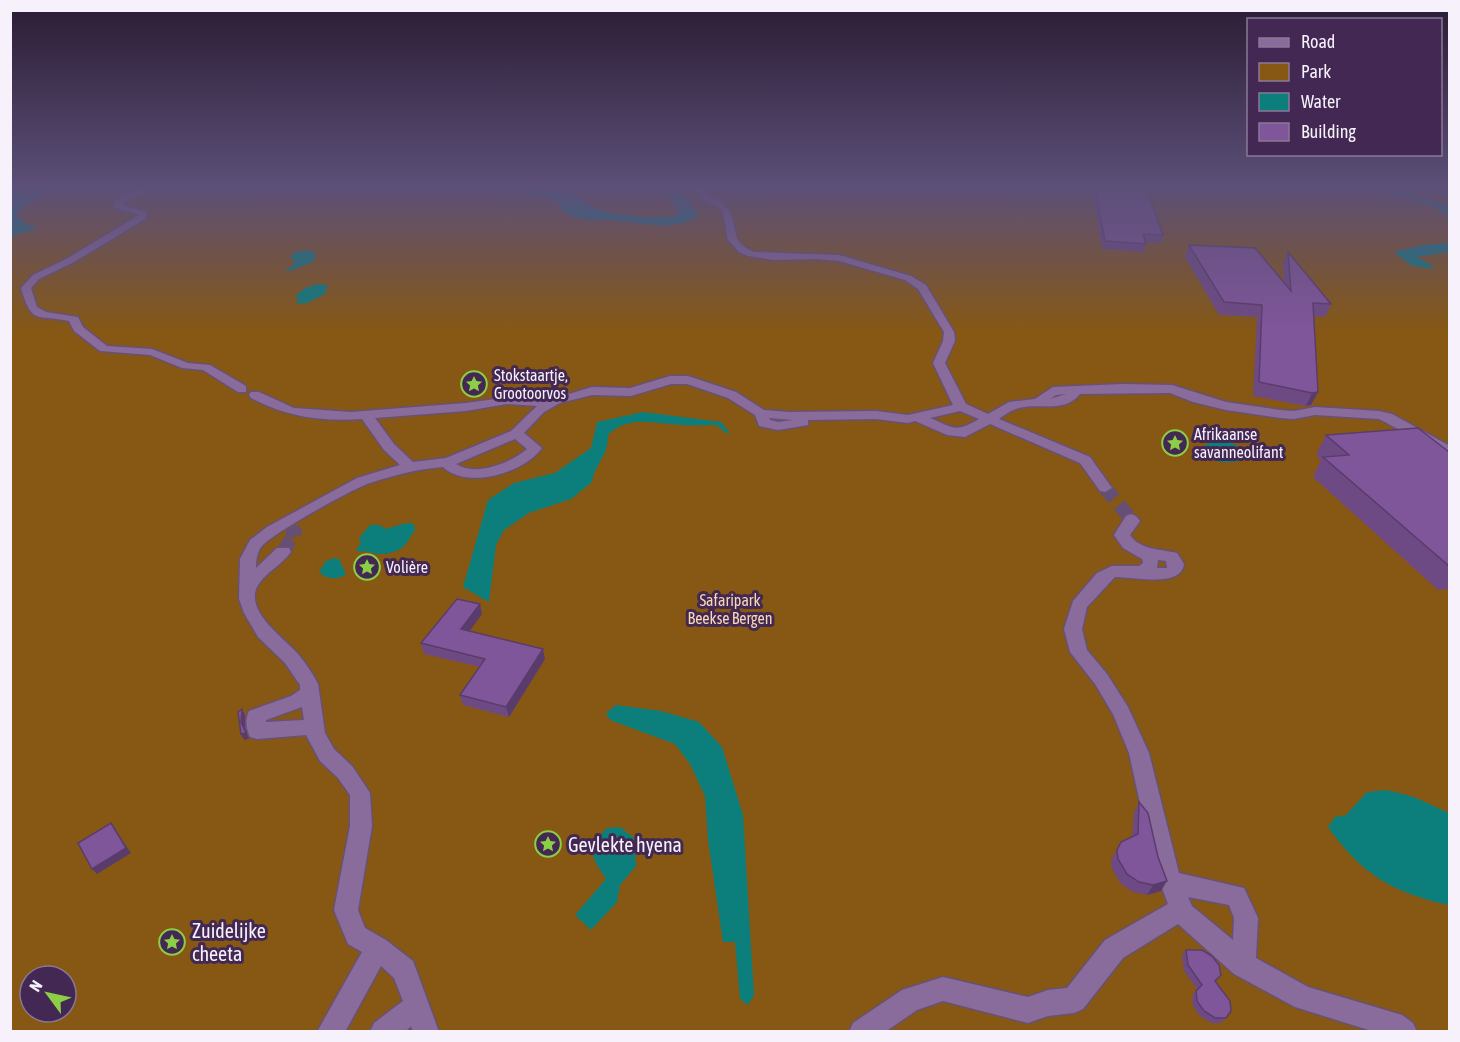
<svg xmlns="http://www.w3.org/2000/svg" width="1460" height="1042" font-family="'Asap Condensed',sans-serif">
<rect width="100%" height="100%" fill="#4d325d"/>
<path fill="#865814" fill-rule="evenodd" d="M11,188H1449V1031H11ZM30,976H66V1012H30Z"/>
<path fill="#0c7f7c" d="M11,188H55L28,203L16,214L27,225L39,226L27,232L11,236Z
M516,188C533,188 550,186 567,191C582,195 582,203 594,208C608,213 671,224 679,212L669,196L636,188C671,188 682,181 698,216C674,232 646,223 620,221C601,219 565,225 556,200L523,193Z
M1372,188H1389L1448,205L1449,217L1430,205Z
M1449,243V252L1417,257L1432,265L1433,269L1412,266L1396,254V251L1423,245Z
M309,250L316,254L314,261L293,270L285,272L295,263L290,256L298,251Z
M317,284L328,285L325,294L307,303L296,304L298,301L296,295L305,288Z
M643,412L721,422L730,433H726L716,425C705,425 693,426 682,425C656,424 628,414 608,435C609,455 595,464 592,482L571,499L529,513L504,530L496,545L489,602L463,587L488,500L514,483L555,473L591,448L597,422Z
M1214,440H1225L1242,448L1245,454L1240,461C1224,463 1216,464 1203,453L1204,446Z
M407,523L414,524L415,530C411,535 408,542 404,546C394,555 377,556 366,551L359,552L356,549L361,544L359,538L370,525H380L385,529Z
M334,558L339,559L346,574C337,581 327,579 319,572L326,561Z
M616,705L661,711L699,722L722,747L743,815L754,995L748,1005L740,999L735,942H723L708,840L705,796L690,764L675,744L610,720L606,713Z
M1387,790L1414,797L1449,813V905C1393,893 1361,874 1328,827L1335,817L1346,815L1367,792Z
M620,827L634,838L636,866L620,885L617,902L591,930L575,915L606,879C591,856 585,849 607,828Z"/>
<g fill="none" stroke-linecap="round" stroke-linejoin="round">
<path stroke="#664f75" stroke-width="14" stroke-dasharray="14 8" stroke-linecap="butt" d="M1105,488L1131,519
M283,552L295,532H286"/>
<g stroke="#685176" stroke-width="3">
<path id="street" d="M144,188H154L129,199L122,205L147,212L145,219L74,262L39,279L31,288L37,307L46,312L78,317L83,327L107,346L152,349L188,363L210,365L246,386V392H238L203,370L182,368L150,355L100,351L74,331L69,321C37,314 32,326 21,288L33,275L68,258L139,215L115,208L114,202L123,195Z
M688,188H702L709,196L724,204V208H728C740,228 727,240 754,252L839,255L911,276L926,285L954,332L955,341L945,363L966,404L988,414L1009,402L1035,399L1053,387L1123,384L1172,385L1226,402L1280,410L1294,411L1315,407L1379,411L1392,414L1450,446V456L1379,419L1315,415L1294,419L1280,418L1226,410L1193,402L1170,393L1080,394C1063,415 1038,401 1016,409C1010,411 1004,415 999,419L1090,457L1112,488L1105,492L1100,491L1080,463L990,424L965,437L947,435L915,421L908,423L876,419L808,420V425L778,430L759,426L755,415L728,398L687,384H671L631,396L592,395L560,403L544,412L524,433L542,448C524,473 467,490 443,467C417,469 395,475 370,483C352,489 273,533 262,546C257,552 256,560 256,568L277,548H289L291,552C282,565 266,572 258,585C243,610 284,638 297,653C305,662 313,674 318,684L325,733L334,749L352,766L370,793L372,826L358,910L365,928L386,940L413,961L439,1032H413L411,1026L405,1032H370L374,1023L403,1001L394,978L381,966L345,1032H317L362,952L348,944L334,910L350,826V795L338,778L320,761L306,735L257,739L250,737C246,729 245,719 249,711L291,696L300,690V685L285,663L258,637L244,613L239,599L240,559L250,540L267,527L357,478L400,465L384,450L362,419C322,422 286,417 251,398L249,395L251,392H259L294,408L351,412L466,403L517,396L546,401L592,387L630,388L670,376H688L736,392L764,410L789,412L876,411L908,415L953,405L933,363L943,341L944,332L918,289L905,280L839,261L817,259L774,260L748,256L739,252L728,240L722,208L703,200L696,191ZM1066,394L1050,399L1056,395ZM507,404L537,406L511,431L446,458L413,462L394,444L375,418L466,411ZM960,411L979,419C955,433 954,428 930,418ZM769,418L793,420L778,422L770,420ZM515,439L527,449C511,463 475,477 456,464ZM302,707L304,720L266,722V720Z
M1131,514L1136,516L1140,521L1130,535C1140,550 1160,549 1177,553L1184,564C1181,588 1134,577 1115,577L1087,607L1082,629L1087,650L1107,674L1128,707L1149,753L1179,873L1244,888L1258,918L1256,958L1308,987L1402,1015L1413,1023L1417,1032H1375L1295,1007L1234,974L1178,924L1123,958L1083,1009L1074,1013L1048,1016L1028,1023L943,1001L917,1010L885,1032H849L853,1023L902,990L943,977L1028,997L1048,990L1067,988L1105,940L1168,904L1154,867L1129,753L1113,714L1095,684L1070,652L1064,629L1073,601L1097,573L1112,566H1139L1143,563L1142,559L1123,548L1114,535L1126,516ZM1158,560L1166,561L1167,568H1157ZM1188,897L1229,905L1234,918L1233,940L1192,906Z"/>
</g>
<use href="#street" fill="#896c9b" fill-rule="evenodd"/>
</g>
<path fill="#6e4a84" d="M1093,188H1095L1163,235L1161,243L1145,242L1146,244L1144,252L1102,249L1092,190Z
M1189,245L1284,284L1283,263L1288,252L1331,304L1325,317L1313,316L1318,392L1311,405L1306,406L1253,396L1257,317L1219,315L1185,257Z
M1326,435L1449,452V589L1438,590L1313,477L1321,460L1316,455Z
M482,614L469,631L545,659L509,717L463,705L460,695L480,667L424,654L421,643Z
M1139,802L1161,891L1147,895L1133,892L1121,884L1112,869L1111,860L1121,842L1132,837L1134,813Z
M1186,950L1216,981L1231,1011L1221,1023H1211L1200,1016L1193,1006L1192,996L1197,989L1184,971L1182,955Z"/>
<path fill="#5a3c6c" d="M1318,392L1311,405L1306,406L1312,393Z
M480,604L482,614L464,639L461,629Z
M543,649L545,659L509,717L506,707Z
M242,709L245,715V728L249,739L244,740L241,734Z
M111,823L131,853L97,874L92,869Z
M1167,881L1161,891L1147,895L1153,885Z"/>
<path fill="#80569a" stroke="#5a3c6c" stroke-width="1.5" d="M1095,188H1146L1163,235L1143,234L1146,244L1105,241Z
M1189,245L1255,248L1291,291L1288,252L1331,304L1313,303L1318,392L1312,393L1259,382L1262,305L1224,302Z
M1418,428L1449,452V566L1323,457L1349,455L1326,435Z
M457,599L480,604L461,629L543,649L506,707L460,695L485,659L421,643Z
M242,709L241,722L246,733L241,734L238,712Z
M1139,802L1148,813L1158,857L1167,881L1153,885L1139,882L1127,874L1118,859L1117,850L1121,842L1138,834Z
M111,823L126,848L92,869L78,843Z
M1186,950H1202L1212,956L1219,965L1221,975L1215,981L1230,1001L1231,1011L1226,1018H1215L1204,1011L1197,1001L1196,991L1202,985L1188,965Z"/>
<linearGradient id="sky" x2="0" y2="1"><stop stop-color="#2a1c33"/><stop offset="0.56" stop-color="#5c4f78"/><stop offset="1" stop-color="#5c4f78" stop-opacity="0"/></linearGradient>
<rect width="1460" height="333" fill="url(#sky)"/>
<defs>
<g id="sight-ring" transform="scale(1.35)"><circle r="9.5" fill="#422852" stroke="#8cce45" stroke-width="1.5"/><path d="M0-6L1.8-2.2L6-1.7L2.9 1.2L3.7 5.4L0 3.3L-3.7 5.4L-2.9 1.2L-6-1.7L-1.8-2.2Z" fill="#8cce45"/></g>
</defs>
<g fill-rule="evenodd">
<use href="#sight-ring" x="474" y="384"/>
<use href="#sight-ring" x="1175" y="443"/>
<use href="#sight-ring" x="367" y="567"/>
<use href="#sight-ring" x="548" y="844"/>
<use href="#sight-ring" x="172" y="942"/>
</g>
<g text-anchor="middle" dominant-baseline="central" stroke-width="6" stroke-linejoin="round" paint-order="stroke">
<g font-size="16" fill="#f7f1fc" stroke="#422852" text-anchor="start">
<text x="494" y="375">Stokstaartje,<tspan x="494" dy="18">Grootoorvos</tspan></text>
<text x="1194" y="434">Afrikaanse<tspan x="1194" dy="18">savanneolifant</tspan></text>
<text x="386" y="567">Volière</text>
</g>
<g font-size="16" fill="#f7d8b5" stroke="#422852">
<text x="730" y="600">Safaripark<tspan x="730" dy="18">Beekse Bergen</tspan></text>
</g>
<g font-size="20" fill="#f7f1fc" stroke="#422852" text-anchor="start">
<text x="568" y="844">Gevlekte hyena</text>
<text x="192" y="930">Zuidelijke<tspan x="192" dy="23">cheeta</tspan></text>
</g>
</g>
<rect width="1460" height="1042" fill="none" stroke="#f7f1fc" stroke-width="24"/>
<rect x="1247" y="18" width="195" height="138" fill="#422852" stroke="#8a7896" stroke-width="1.5"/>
<rect x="1259" y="38" width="30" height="9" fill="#896c9b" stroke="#8a7896" stroke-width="1.5"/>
<text x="1301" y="48" font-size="18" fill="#f7f1fc">Road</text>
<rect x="1259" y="63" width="30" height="18" fill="#865814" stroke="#8a7896" stroke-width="1.5"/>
<text x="1301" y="78" font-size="18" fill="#f7f1fc">Park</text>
<rect x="1259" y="93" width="30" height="18" fill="#0c7f7c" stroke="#8a7896" stroke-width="1.5"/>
<text x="1301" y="108" font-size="18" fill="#f7f1fc">Water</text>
<rect x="1259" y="123" width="30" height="18" fill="#80569a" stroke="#8a7896" stroke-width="1.5"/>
<text x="1301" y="138" font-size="18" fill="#f7f1fc">Building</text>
<g transform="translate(48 994) rotate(303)"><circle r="28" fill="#422852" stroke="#8a7896" stroke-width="1.5"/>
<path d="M0-4.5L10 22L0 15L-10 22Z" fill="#8cce45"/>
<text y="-9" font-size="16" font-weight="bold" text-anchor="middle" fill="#f7f1fc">N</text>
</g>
</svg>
